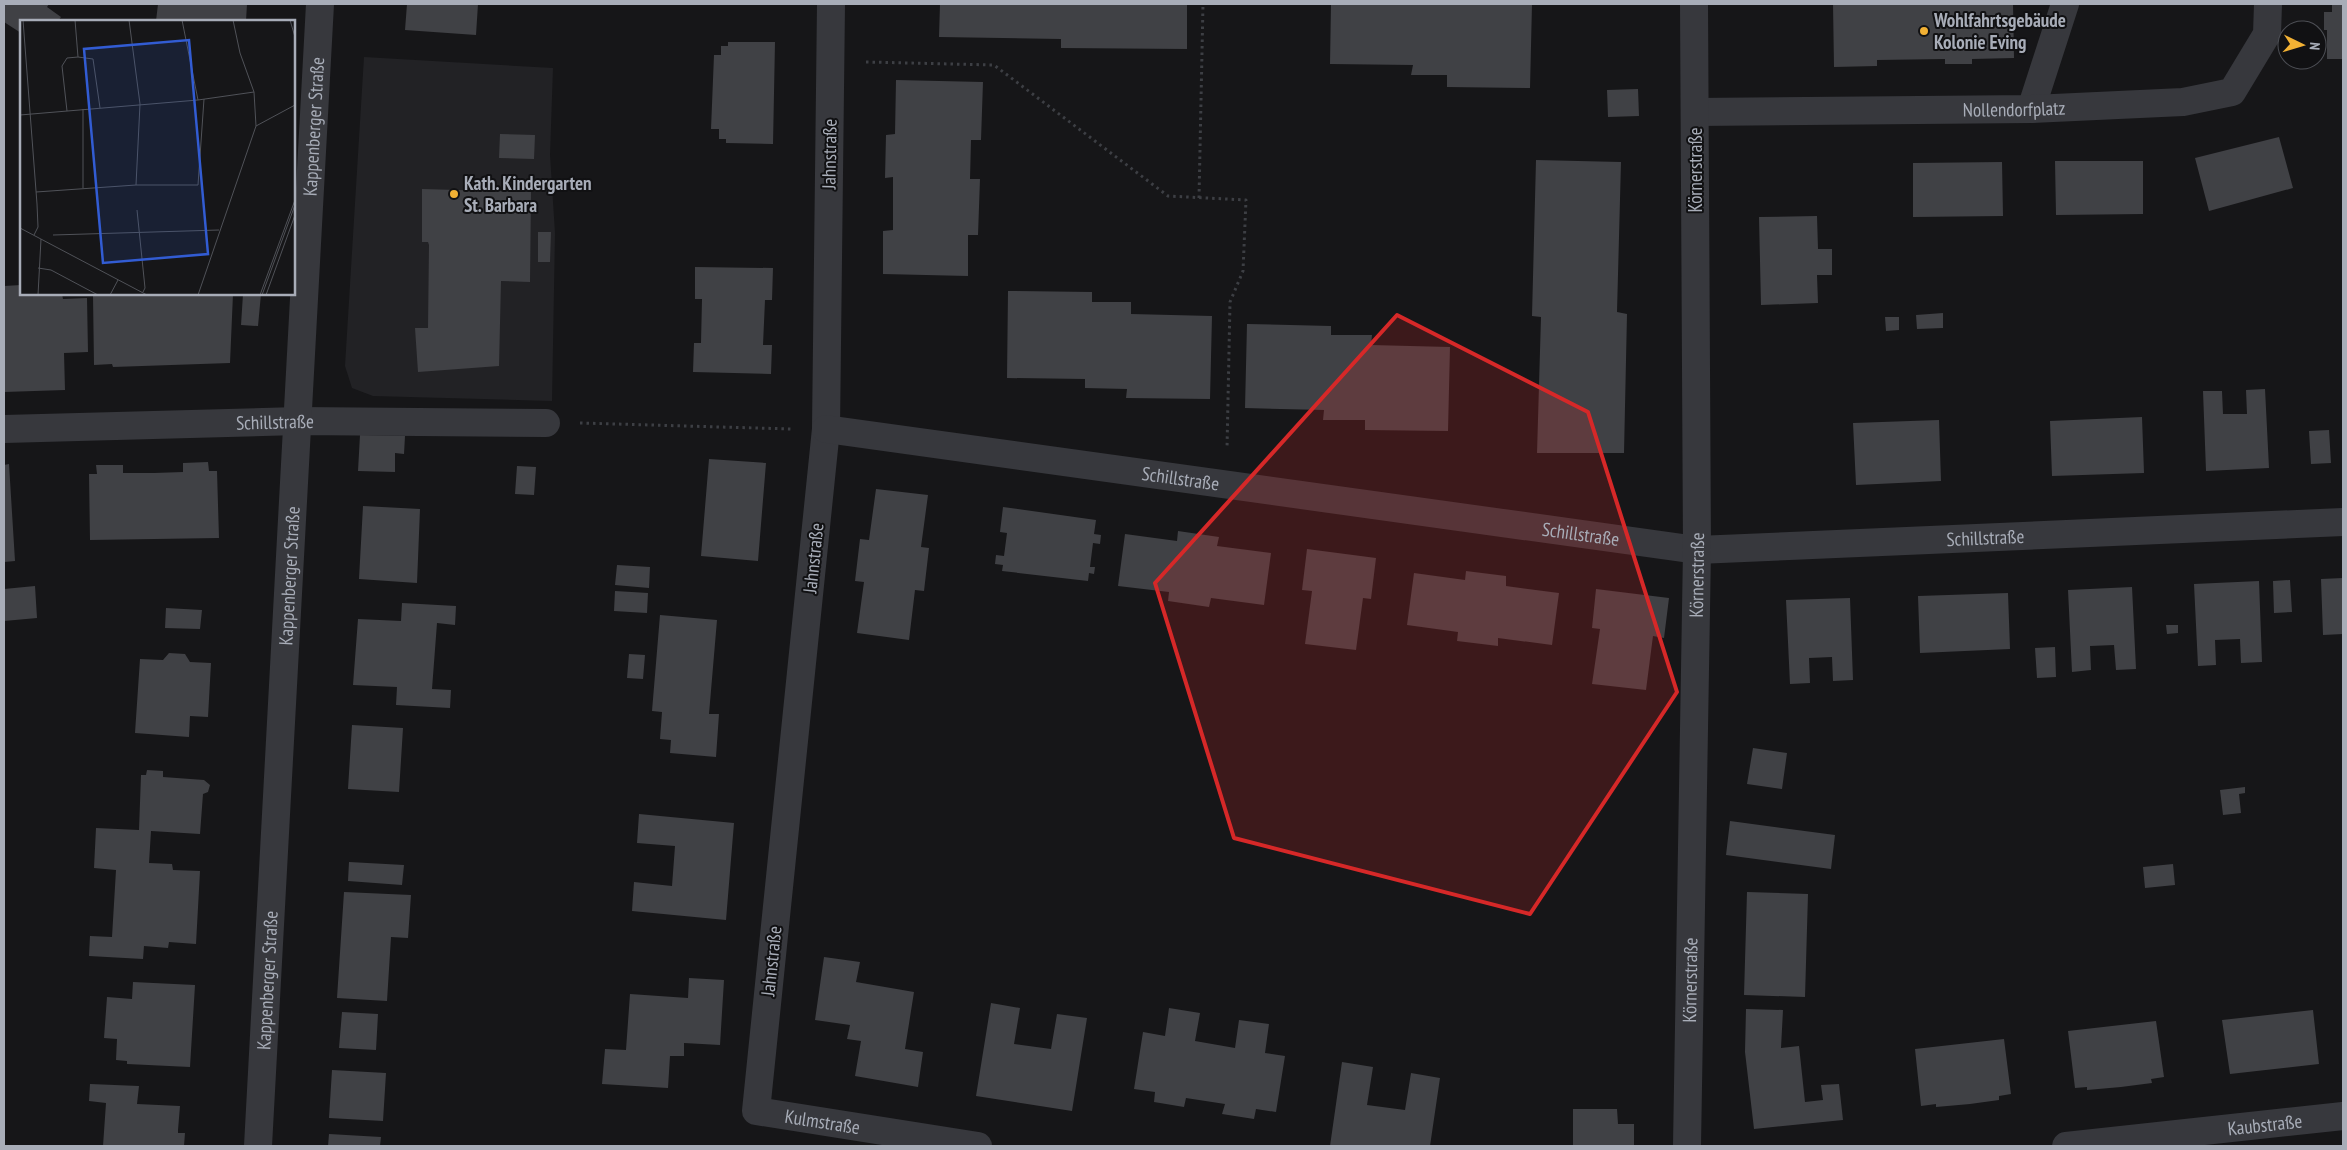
<svg xmlns="http://www.w3.org/2000/svg" width="2347" height="1150" font-family="'PT Sans Narrow',sans-serif">
<rect width="100%" height="100%" fill="#161618"/>
<path fill="#222225" d="M364,57L553,68L550,155L555,233L552,401L373,396L352,388L345,366Z"/>
<path fill="#404145" d="M4,4H49L47,7L61,17L58,21H21V33L4,22Z
M158,4H247L246,21H156Z
M407,4H478L476,35L405,30Z
M940,4H1187V49L1061,48V39L939,37Z
M1331,4H1532L1530,88L1447,87V75H1411L1413,65L1330,64Z
M1833,4H2013L2014,58L1972,59V64H1945V59L1877,60V66L1834,67Z
M2332,4H2343V59H2327V30H2324V12H2332Z
M728,42H775L773,144L726,143V139H719V129H711L714,55H721V46H728Z
M896,80L983,82L981,140H971L970,179H980L978,235H968V276L883,274V231L893,230V177L885,178L886,135L895,134Z
M1638,89L1639,116L1608,117L1607,90Z
M500,134L535,135L534,159L499,158Z
M2279,137L2293,188L2209,211L2195,158Z
M1536,160L1621,162L1617,312L1627,314L1624,453H1537L1541,317L1532,316Z
M2055,161H2143V214L2056,215Z
M2002,162L2003,216L1913,217V163Z
M422,189L531,192L530,282L501,281L499,366L418,372L415,328H428L429,245L428,242H422Z
M1817,216L1818,249H1832V275H1817L1818,303L1761,305L1759,217Z
M538,232H551L550,262H538Z
M695,267L773,268L772,300H765L763,345H772L771,374L693,372L694,343H701L702,299H695Z
M21,285V294H62L63,299L87,298L88,352L64,353L65,390L4,392V286Z
M1008,291L1092,292V302H1131V314L1212,316L1210,399L1126,398L1127,389L1085,388V379L1007,378Z
M150,294H233L230,363L113,367L112,364L94,365L93,296Z
M243,294H261L258,326L241,325Z
M1943,313V328L1917,329L1916,315Z
M1885,317H1899V330L1886,331Z
M1247,324L1331,326V335H1372L1371,345L1450,347L1448,431L1365,430V420H1323L1324,410L1245,408Z
M2265,389L2269,468L2206,471L2203,391H2222L2223,414H2247L2246,390Z
M2142,417L2144,473L2052,476L2050,421Z
M1939,420L1941,481L1856,485L1853,423Z
M2329,430L2331,463L2311,464L2309,431Z
M360,435L405,436L404,454L395,453V472L358,471Z
M709,459L766,463L758,561L701,556Z
M208,462L209,471H217L219,538L90,540L89,474H97L96,465H123V473H154L183,472V463Z
M9,464L15,561L4,562V465Z
M517,466L536,467L534,495L515,494Z
M876,489L928,495L921,547L929,548L924,591L915,590L909,640L857,633L864,582L855,581L860,539L869,540Z
M363,506L420,509L417,583L359,579Z
M1003,507L1096,520L1094,534L1101,535L1100,544L1093,543L1090,567H1095L1094,574L1089,573L1088,581L1002,571L1003,565L995,564L996,555L1004,556L1007,533L1000,532Z
M1178,531L1219,537L1217,546L1271,553L1264,605L1211,598L1209,607L1168,601L1169,592L1118,586L1125,534L1177,541Z
M1307,549L1376,558L1371,599L1363,598L1356,650L1305,644L1312,591L1302,590Z
M617,565L650,567L649,588L615,585Z
M1466,571L1506,576V586L1559,593L1552,645L1498,638V646L1457,641L1458,632L1407,625L1414,573L1465,580Z
M2343,578V634L2323,635L2321,579Z
M2290,580L2292,612L2274,613L2273,581Z
M2259,581L2262,662L2241,663L2240,639L2215,640L2216,665L2198,666L2194,584Z
M35,586L37,618L4,621V589Z
M2132,587L2136,669L2116,670L2114,645L2090,646L2091,670L2072,672L2068,590Z
M1596,589L1669,598L1664,638L1653,636L1646,690L1592,684L1600,629L1592,628Z
M615,591L648,593L647,613L614,611Z
M2008,593L2010,649L1920,653L1918,596Z
M1850,598L1853,680L1833,681L1832,657L1809,658L1810,683L1790,684L1786,600Z
M402,603L456,606L455,625L437,623L432,689L451,690L450,708L396,705L397,687L353,685L358,619L401,621Z
M166,608L202,610L200,629L165,628Z
M660,615L717,620L709,714H719L716,757L670,753L671,740L660,739L662,712L652,711Z
M2166,625H2178V633L2167,634Z
M2055,647L2056,677L2037,678L2035,648Z
M169,653L185,654L190,662L211,663L208,717L190,716L189,737L135,733L140,659L163,660Z
M629,654L645,655L643,679L627,678Z
M352,725L403,728L399,792L348,789Z
M1753,748L1787,753L1782,789L1747,784Z
M147,770L163,771V777L204,780L210,785L208,792L203,794L200,834L151,831L149,863L172,864L173,870L200,871L196,944L169,942L168,948L144,946L143,959L89,956L90,936L112,937L116,870L94,868L96,828L139,830L141,775H146Z
M2245,787V793L2239,794L2241,813L2223,815L2220,790Z
M639,814L734,823L726,920L632,911L634,882L672,886L675,846L637,843Z
M1730,821L1835,835L1831,869L1726,855Z
M349,862L404,865L402,885L348,881Z
M2173,864L2175,885L2145,888L2143,867Z
M344,892L411,895L408,938L391,937L387,1001L337,998Z
M1747,892L1808,894L1805,997L1744,995Z
M824,957L860,962L856,982L914,992L905,1049L923,1052L918,1087L855,1076L861,1041L847,1039L850,1025L815,1020Z
M689,978L724,980L720,1045L684,1043V1056H670L668,1088L602,1084L605,1049L626,1050L630,994L688,998Z
M133,982L195,985L190,1067L127,1064V1061L116,1060L117,1039L104,1038L107,997L132,999Z
M991,1003L1020,1008L1014,1044L1051,1049L1057,1014L1087,1018L1072,1111L976,1096Z
M1169,1008L1200,1013L1195,1041L1235,1048L1239,1020L1269,1024L1265,1053L1285,1056L1276,1112L1256,1109L1254,1119L1222,1114L1225,1104L1186,1098L1184,1107L1154,1102L1155,1092L1134,1089L1143,1032L1165,1036Z
M1746,1009L1783,1010L1781,1048L1799,1046L1805,1102L1823,1100L1821,1085L1839,1084L1843,1120L1754,1129L1745,1052Z
M2313,1010L2319,1064L2230,1074L2222,1020Z
M342,1012L378,1014L376,1050L339,1048Z
M2156,1021L2164,1077L2151,1079L2152,1083L2121,1087L2087,1090V1087L2075,1088L2068,1031Z
M2004,1039L2011,1094L1999,1096V1100L1970,1104L1936,1107V1104L1921,1106L1915,1049Z
M1342,1062L1373,1067L1367,1105L1405,1110L1411,1073L1440,1078L1430,1146H1330Z
M332,1070L386,1073L383,1121L329,1118Z
M90,1084L139,1086L137,1104L180,1106L178,1130V1133H185L184,1146H103L106,1103L89,1101Z
M1573,1109H1617L1618,1124H1634V1146H1573Z
M329,1134L381,1137L380,1146H328Z"/>
<g fill="none" stroke-linecap="round" stroke-linejoin="round">
<path stroke="#3d3f44" stroke-width="3" stroke-dasharray="2.5 4" stroke-linecap="butt" d="M866,62L994,65L1168,196L1246,200L1243,271L1230,302L1227,449
M1199,198L1203,4
M580,423L791,429"/>
<g stroke="#37383d" stroke-width="28">
<path id="s1" d="M831,4L826,429L756,1111L978,1146"/>
<path d="M2031,109L2065,4"/>
<path id="s2" d="M1695,112L2031,109L2183,102L2232,92L2267,34L2268,4"/>
<path id="s3" d="M4,429L298,421L546,423"/>
<path id="s4" d="M826,429L1697,550L2343,522"/>
<path id="s5" d="M258,1146L320,4"/>
<path id="s6" d="M1687,1146L1697,550L1694,4"/>
<path id="s7" d="M2066,1146L2343,1116"/>
</g>
</g>
<path fill="#d62828" fill-opacity="0.2" stroke="#d62828" stroke-width="4" stroke-linejoin="round" d="M1397,315L1588,412L1677,692L1530,914L1234,838L1155,583Z"/>
<g fill="#f2b134" stroke="#111113" stroke-width="2">
<circle cx="1924" cy="31" r="5"/>
<circle cx="454" cy="194" r="5"/>
</g>
<g text-anchor="middle" dominant-baseline="central" stroke-width="4" stroke-linejoin="round" paint-order="stroke">
<g font-size="19" font-weight="bold" fill="#a8adb8" stroke="#111113" text-anchor="start">
<text x="1934" y="20">Wohlfahrtsgebäude<tspan x="1934" dy="22">Kolonie Eving</tspan></text>
<text x="464" y="183">Kath. Kindergarten<tspan x="464" dy="22">St. Barbara</tspan></text>
</g>
<g font-size="19" fill="#a8adb8" stroke="#111113">
<text stroke="none"><textPath href="#s2" startOffset="319">Nollendorfplatz</textPath></text>
<text stroke="none"><textPath href="#s5" startOffset="1021">Kappenberger Straße</textPath></text>
<text transform="translate(829 154) rotate(-89)">Jahnstraße</text>
<text transform="translate(1695 170) rotate(-90)">Körnerstraße</text>
<text stroke="none"><textPath href="#s3" startOffset="271">Schillstraße</textPath></text>
<text stroke="none"><textPath href="#s4" startOffset="358">Schillstraße</textPath></text>
<text stroke="none"><textPath href="#s4" startOffset="762">Schillstraße</textPath></text>
<text stroke="none"><textPath href="#s4" startOffset="1168">Schillstraße</textPath></text>
<text transform="translate(813 558) rotate(-84)">Jahnstraße</text>
<text stroke="none"><textPath href="#s5" startOffset="571">Kappenberger Straße</textPath></text>
<text stroke="none"><textPath href="#s6" startOffset="571">Körnerstraße</textPath></text>
<text transform="translate(771 961) rotate(-84)">Jahnstraße</text>
<text stroke="none"><textPath href="#s5" startOffset="166">Kappenberger Straße</textPath></text>
<text stroke="none"><textPath href="#s6" startOffset="166">Körnerstraße</textPath></text>
<text stroke="none"><textPath href="#s1" startOffset="1178">Kulmstraße</textPath></text>
<text stroke="none"><textPath href="#s7" startOffset="200">Kaubstraße</textPath></text>
</g>
</g>
<g transform="translate(20 20)">
<rect width="275" height="275" fill="#161618"/>
<path fill="none" stroke="#505258" stroke-width="1" d="M3,0L17,184L18,207L14,215M55,0L58,37M109,0L120,84L116,165M162,0L178,80M213,0L220,33L234,72L236,106M270,0L275,17M63,89V168M47,91L42,46L47,38L58,37L73,39L80,88M0,95L178,80L234,72M16,172L116,165H178L184,79M117,190L125,268L123,272M0,208L127,275M33,215L199,210M18,248L31,250L78,275M18,275L21,219M90,275L98,260M178,275L236,106L275,85M240,275L275,180M242,275L275,185M246,275L275,195"/>
<path fill="#325cd3" fill-opacity="0.15" stroke="#325cd3" stroke-width="2.5" d="M169,20L188,234L83,243L64,29Z"/>
<rect width="275" height="275" fill="none" stroke="#a8adb8" stroke-width="2.5"/>
</g>
<rect width="2347" height="1150" fill="none" stroke="#a8adb8" stroke-width="10"/>
<g transform="translate(2302 45) rotate(95)"><circle r="24" fill="#111113" stroke="#4d4f55"/>
<path d="M0-4L9 19L0 12L-9 19Z" fill="#f2b134"/>
<text y="-8" font-size="14" font-weight="bold" text-anchor="middle" fill="#a8adb8">N</text>
</g>
</svg>
